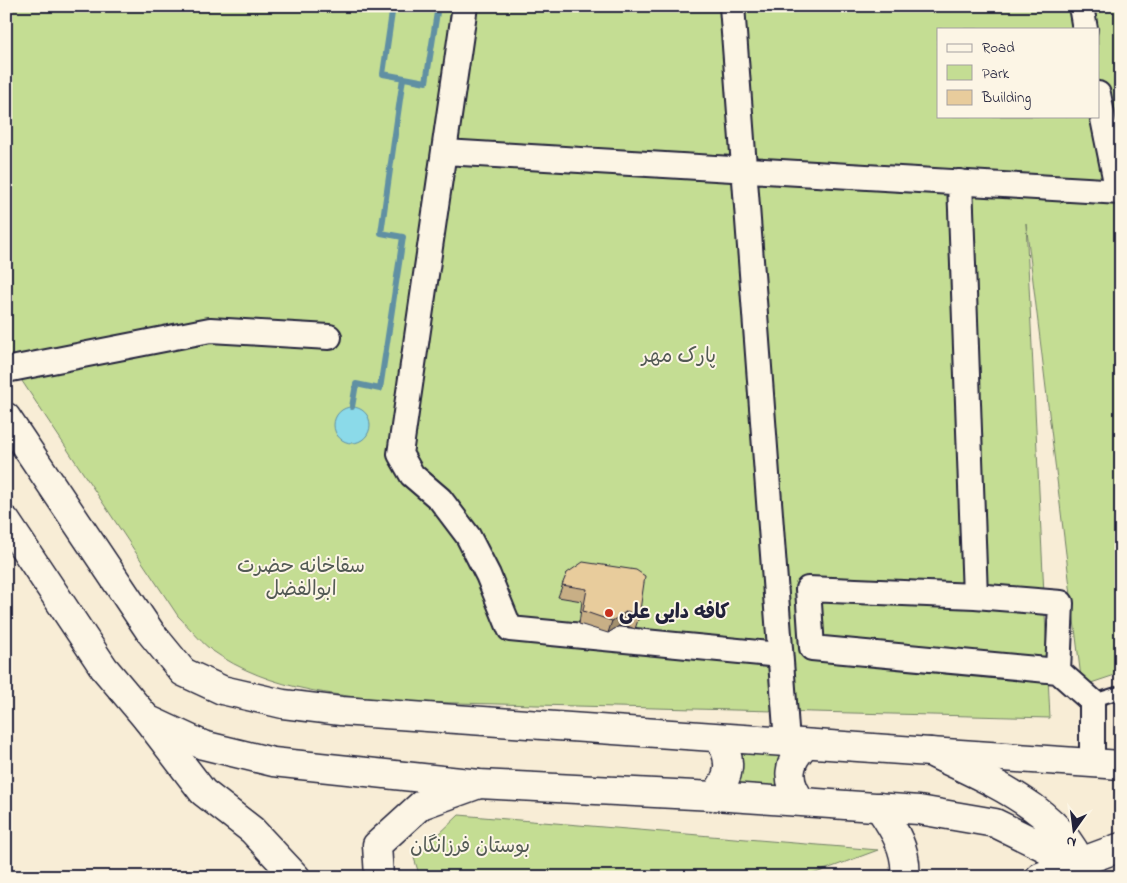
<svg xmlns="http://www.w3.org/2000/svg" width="1127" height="883" font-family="'Indie Flower','Playpen Sans Arabic',sans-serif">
<rect width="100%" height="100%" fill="#f8edd6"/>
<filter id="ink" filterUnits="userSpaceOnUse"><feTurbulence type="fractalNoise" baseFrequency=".02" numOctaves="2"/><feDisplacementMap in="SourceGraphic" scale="10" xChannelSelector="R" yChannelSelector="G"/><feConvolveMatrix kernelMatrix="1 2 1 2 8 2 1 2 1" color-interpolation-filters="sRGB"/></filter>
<g filter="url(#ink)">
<path fill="#c4dd93" stroke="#738067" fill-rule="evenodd" d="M6,6H1121V673L1082,686L1026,223L1050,718L418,702C347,697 271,693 210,649C199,640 189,627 178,616L6,357ZM938,29H1098V116H938Z
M805,744L793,791L724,786L727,748Z
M459,815L878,850L805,877H420L414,858Z"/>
<path fill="#8bdae9" stroke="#6190a3" d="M334 425a18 18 0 1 1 36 0a18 18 0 1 1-36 0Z"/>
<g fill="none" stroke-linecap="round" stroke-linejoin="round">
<path stroke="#6190a3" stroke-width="6" d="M393,6L383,74L426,82L438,6
M352,407L356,384L380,389L403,237L381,233L403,78"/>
<g stroke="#22223b" stroke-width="15">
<path id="lane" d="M1092,701L1121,692"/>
</g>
<g stroke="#22223b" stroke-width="28">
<path id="street" d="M465,6L400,454L412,475L440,499L468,536L488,575L510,629L780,655
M732,6L787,742
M1081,6L1085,29
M1098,94L1118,192
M445,152L1121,192
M960,182L975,596L808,589L812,648L1058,671L1092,701V763
M6,370L210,330L329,337
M975,596L1061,603L1058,671"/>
</g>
<g stroke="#22223b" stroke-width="31">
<path id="secondary" d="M6,417L151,633L183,672L222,690L283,704L341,711L930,752C985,779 1069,811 1085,877
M6,521L104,668L147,719L203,745L273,762L479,784L714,796L919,810L995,823L1046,848L1072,877
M714,796C731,777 733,758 718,738
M802,802C785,781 787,762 806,744"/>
</g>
<g stroke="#22223b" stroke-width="31">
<path id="primary" d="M930,752L1121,765
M879,807C893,828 908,850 905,877
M1040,877L1121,847"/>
</g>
<g stroke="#22223b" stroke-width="31">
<path id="highway" d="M147,719L203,792L252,830L296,877
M379,877L377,845L421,805L479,784"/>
</g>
<use href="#lane" stroke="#fcf5e5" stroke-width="11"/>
<use href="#street" stroke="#fcf5e5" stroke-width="24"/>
<use href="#secondary" stroke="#fcf5e5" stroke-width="28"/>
<use href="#primary" stroke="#fcf5e5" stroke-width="28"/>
<use href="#highway" stroke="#fcf5e5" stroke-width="28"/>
</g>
<path fill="#c8af86" stroke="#22223b" d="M567,573L639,617L635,629L622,624L608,633L579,624L582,601L558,597Z"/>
<path fill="#a28f6d" stroke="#22223b" d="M627,611L622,624L608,633L612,621Z"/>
<path fill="#e8cc9c" stroke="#22223b" d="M583,562L636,570L645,576L639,617L627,611L612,621L583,611L587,589L562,585L567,573Z"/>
</g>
<circle fill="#c8321e" stroke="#fcf5e5" stroke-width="2" cx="609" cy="613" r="5"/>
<g text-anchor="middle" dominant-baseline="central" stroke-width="4" stroke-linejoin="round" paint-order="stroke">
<g font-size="20" fill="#535a55" stroke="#fcf5e5">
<text x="679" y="357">پارک مهر</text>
<text x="301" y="567">سقاخانه حضرت<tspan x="301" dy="23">ابوالفضل</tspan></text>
<text x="470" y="847">بوستان فرزانگان</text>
</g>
<g font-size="20" font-weight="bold" fill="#22223b" stroke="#fcf5e5" text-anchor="start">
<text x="619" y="613">کافه دایی علی</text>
</g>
</g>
<rect width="1127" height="883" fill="none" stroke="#fcf5e5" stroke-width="25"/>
<rect x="12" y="12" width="1102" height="858" fill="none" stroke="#22223b" stroke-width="2" filter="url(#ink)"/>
<rect x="937" y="28" width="162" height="90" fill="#fcf5e5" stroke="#a5a1a1"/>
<rect x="947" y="44" width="25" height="8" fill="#fcf5e5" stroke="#a5a1a1"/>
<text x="982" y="52" font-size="15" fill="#22223b">Road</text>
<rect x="947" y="65" width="25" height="15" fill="#c4dd93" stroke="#a5a1a1"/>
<text x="982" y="78" font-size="15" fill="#22223b">Park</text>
<rect x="947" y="90" width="25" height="15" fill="#e8cc9c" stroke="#a5a1a1"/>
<text x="982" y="102" font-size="15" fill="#22223b">Building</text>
<g transform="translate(1074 830) rotate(194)" stroke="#fcf5e5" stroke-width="4" paint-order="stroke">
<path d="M0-4L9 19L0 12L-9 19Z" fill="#22223b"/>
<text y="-8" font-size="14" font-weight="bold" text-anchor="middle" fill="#22223b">N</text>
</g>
</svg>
